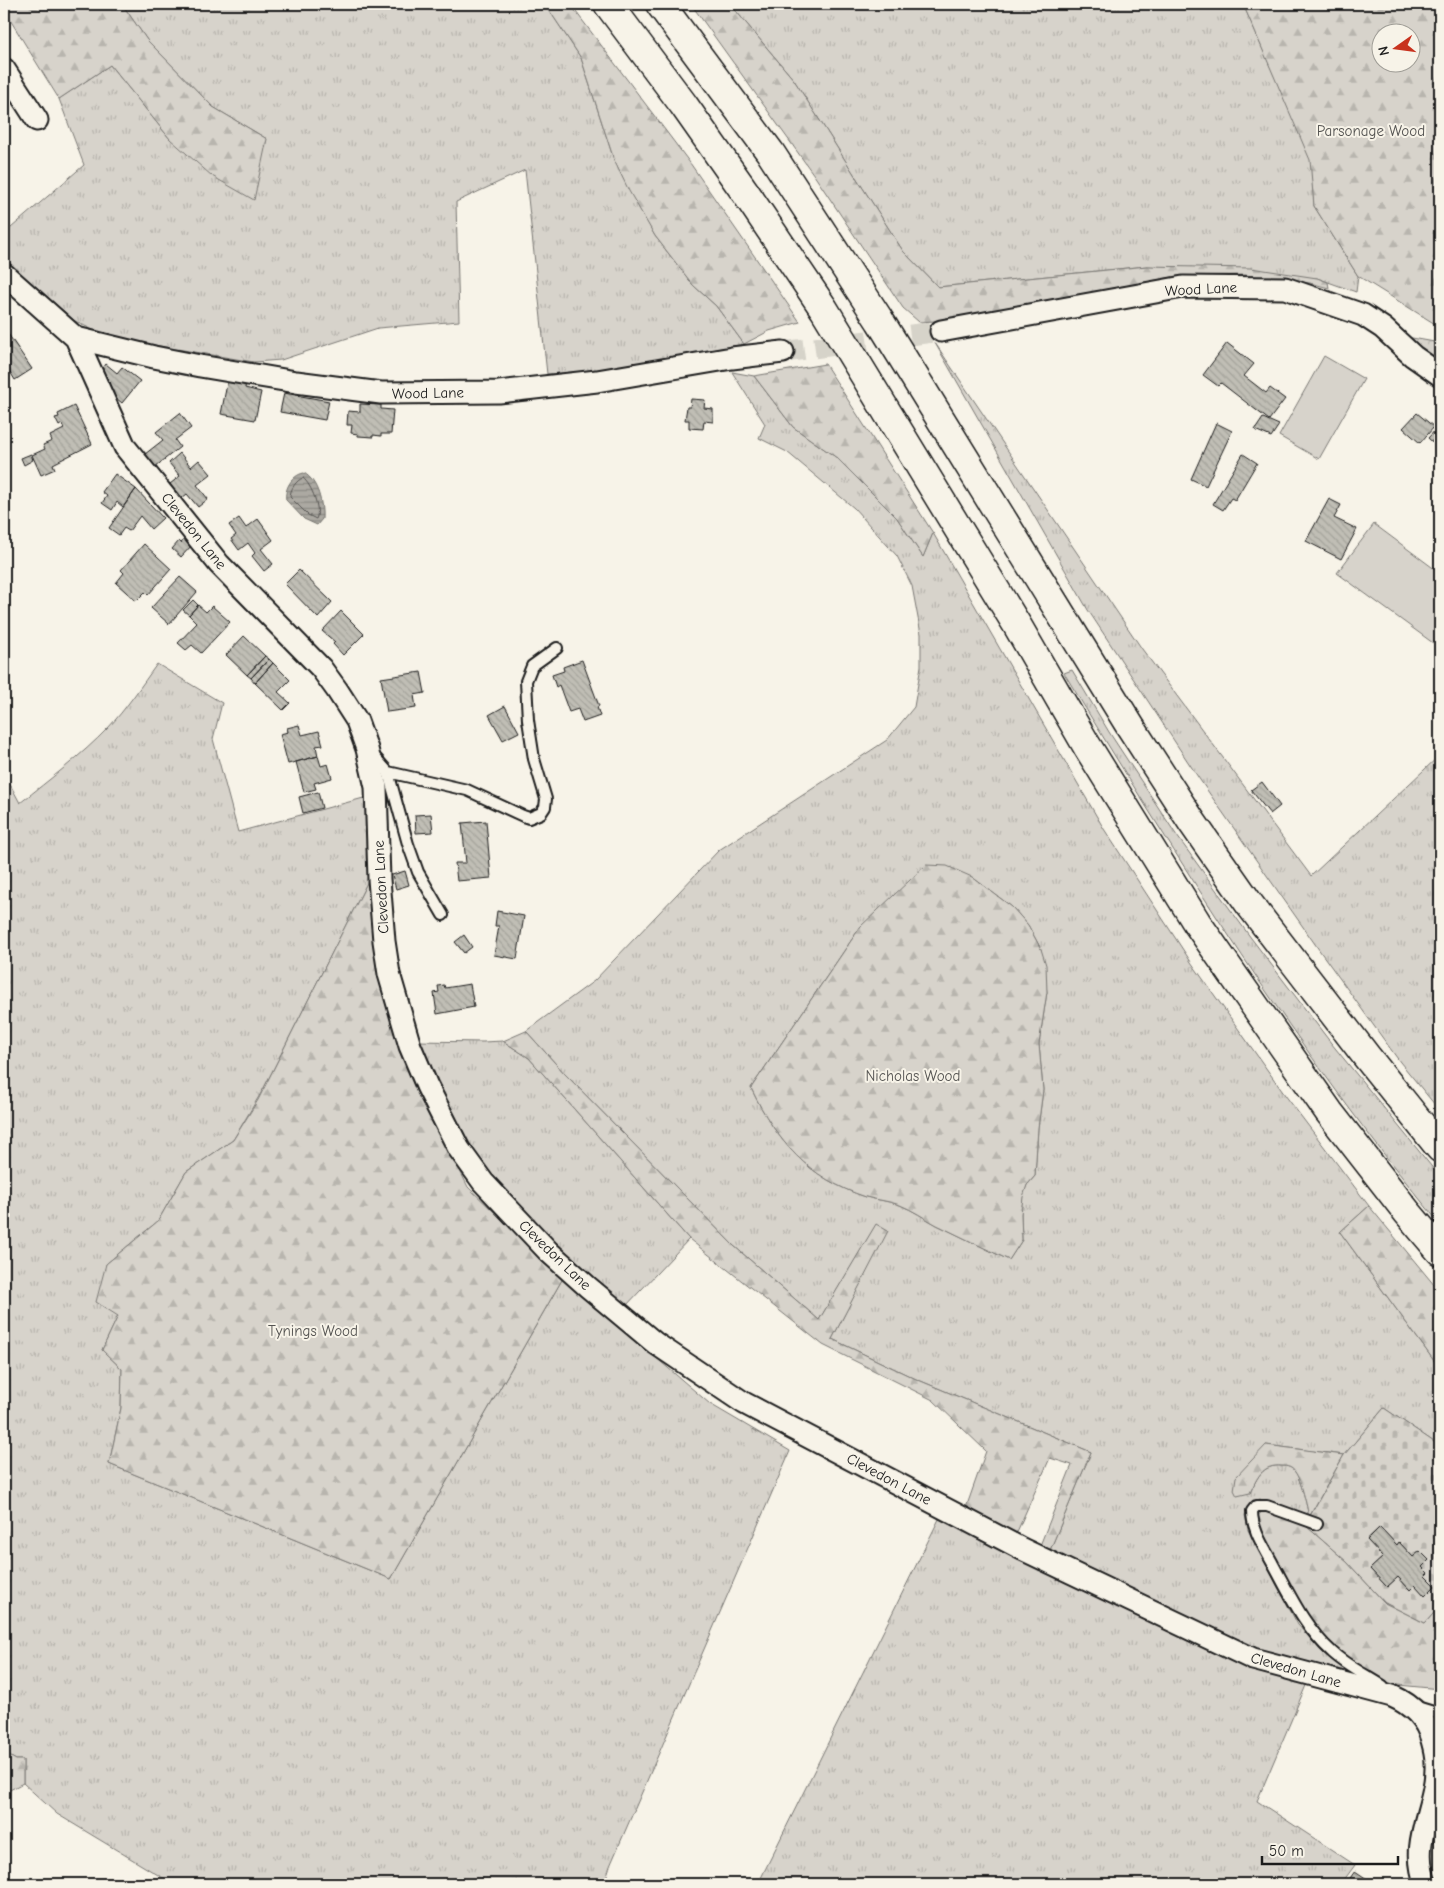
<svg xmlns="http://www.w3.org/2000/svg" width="1444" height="1888" font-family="'Comic Neue',sans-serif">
<defs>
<pattern id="grass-tufts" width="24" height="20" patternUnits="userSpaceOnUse" patternTransform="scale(1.25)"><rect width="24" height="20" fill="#d7d3cb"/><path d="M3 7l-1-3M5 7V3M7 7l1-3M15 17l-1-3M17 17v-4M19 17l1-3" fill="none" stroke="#b8b5ae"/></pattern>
<pattern id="forest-firs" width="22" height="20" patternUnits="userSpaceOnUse" patternTransform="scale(1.25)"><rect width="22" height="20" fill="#d7d3cb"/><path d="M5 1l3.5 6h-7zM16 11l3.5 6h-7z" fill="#b8b5ae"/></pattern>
<pattern id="cemetery-stones" width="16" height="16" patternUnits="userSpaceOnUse" patternTransform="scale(1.25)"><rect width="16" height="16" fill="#d7d3cb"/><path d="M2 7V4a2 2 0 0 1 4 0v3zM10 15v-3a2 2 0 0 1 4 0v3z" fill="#b8b5ae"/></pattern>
<pattern id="park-crowns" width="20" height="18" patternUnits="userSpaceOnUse" patternTransform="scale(1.25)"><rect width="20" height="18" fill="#d7d3cb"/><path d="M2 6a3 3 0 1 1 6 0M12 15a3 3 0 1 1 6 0" fill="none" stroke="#b8b5ae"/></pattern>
<pattern id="water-rules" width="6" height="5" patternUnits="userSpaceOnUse" patternTransform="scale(1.25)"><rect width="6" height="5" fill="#aca9a2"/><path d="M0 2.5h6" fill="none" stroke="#8b8983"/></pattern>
<pattern id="building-back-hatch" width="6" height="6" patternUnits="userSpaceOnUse" patternTransform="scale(1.25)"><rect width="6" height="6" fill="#c0beb5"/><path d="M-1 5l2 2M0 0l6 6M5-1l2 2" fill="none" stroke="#a4a39b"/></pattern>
</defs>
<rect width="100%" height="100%" fill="#f7f3e8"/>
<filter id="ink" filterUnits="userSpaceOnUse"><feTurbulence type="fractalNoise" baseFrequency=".02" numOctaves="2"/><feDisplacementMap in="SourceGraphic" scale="10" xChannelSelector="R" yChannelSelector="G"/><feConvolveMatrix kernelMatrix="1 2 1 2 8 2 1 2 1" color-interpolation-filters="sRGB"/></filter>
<g filter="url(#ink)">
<path fill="url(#grass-tufts)" stroke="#7a7874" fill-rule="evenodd" d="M122,4H551L547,7L581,58L614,160L655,236L693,285L716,306L744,344L594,371L547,374L525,170L456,202L459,321L378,328L281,360L254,362L118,339L95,331L75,321L4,259V234L84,165L59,99L110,65L170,139H267L213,107L147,40Z
M730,4H1243L1311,160L1314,206L1358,276L1356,292L1317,278L1147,266L938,287L903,251L794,80Z
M935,343L1142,649L1311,876L1440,755V1111L1400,1062L1322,954L1200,780L1088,610Z
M732,372L754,376L793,427L837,458L897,518L923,557L933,533L1104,829L1191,962L1285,1095L1369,1206L1340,1232L1440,1369V1446L1384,1408L1344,1455L1266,1445L1250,1493C1257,1478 1262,1464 1282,1466C1287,1466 1292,1467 1295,1472C1301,1479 1307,1507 1309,1517L1260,1499L1253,1501L1245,1515L1248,1530L1298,1625L1324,1654L1360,1681L1297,1666L1168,1615L1169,1606L1158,1601L1152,1607L1048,1555L1091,1452L916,1379L832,1339L887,1231L876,1225L819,1320L734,1246L565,1074L526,1031L594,981L719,850L887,740L914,707L921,666V634L912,586L897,556L854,508L787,452L759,438L765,424ZM972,877L1012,907L1028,925L1041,949L1047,992L1039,1044L1043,1090L1038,1128L1035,1176L1027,1185L1022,1197L1021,1214L1022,1240L1009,1260C985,1248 961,1237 937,1225C924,1218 913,1210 900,1205C889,1201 877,1200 866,1197C808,1178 777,1142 751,1088L861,926Z
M157,664L222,703L213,739L238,832L371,796V875L264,1088L233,1140L186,1172L158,1221L106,1264L118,1316L102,1350L122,1369L121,1408L109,1464L391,1579L563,1278L710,1404L790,1451L610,1866L604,1884H173L57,1814L23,1783V1760H16L4,1753V773L20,803C50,779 81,756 108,728C126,709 141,686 157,664Z
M1072,670L1109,732L1177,836L1251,938L1331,1043L1440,1177V1224C1297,1052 1180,863 1064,673Z
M416,1041L483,1042L503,1041L529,1058L689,1239L625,1307C560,1254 493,1190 450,1118C436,1094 427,1066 416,1041Z
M939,1519L1188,1639L1307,1683L1257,1801L1355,1865L1341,1884H758Z"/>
<path fill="url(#forest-firs)" stroke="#7a7874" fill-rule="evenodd" d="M4,4H122L147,40L213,107L267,139L254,200L212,176L170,139L110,65L59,99L4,10Z
M551,4H570L690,163L800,322L769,331L744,344L716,306L693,285L655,236L629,191L614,160L581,58L547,7Z
M691,4H730L794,80L903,251L938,287L1147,266L1251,268L1317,278L1328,282L1329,288L1310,283L1245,275L1178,276L935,321L919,322L903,308L814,175Z
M1243,4H1440V327L1358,276L1314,206L1310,160ZM1382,32H1412V62H1382Z
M825,364L933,533L923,557L897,518L837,458L793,427L754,376Z
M926,865L947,866L972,877L1012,907L1028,925L1041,949L1046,965L1047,992L1039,1044L1043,1090L1038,1128L1035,1176L1027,1185L1023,1197L1021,1214L1022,1240L1009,1260C985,1248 961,1237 937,1225C924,1218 913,1210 900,1205C889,1201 877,1200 866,1197C808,1178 777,1142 751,1088L861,926Z
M371,875L401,1051L468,1187L563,1278L391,1579L109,1464L121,1408L122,1369L102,1350L118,1316L96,1302L106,1264L158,1221L186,1172L233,1140L258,1100Z
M526,1031L565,1074L734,1246L819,1320L876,1224L888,1231L832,1339L916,1379L1091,1452L1048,1555L1039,1548L1072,1465L1050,1458L1016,1534L966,1508L986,1451L933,1400L823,1345L689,1239L529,1058L503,1041Z
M1369,1206L1440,1292V1369L1340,1232Z
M1266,1445L1344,1455L1309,1517C1307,1507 1301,1479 1295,1472C1292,1467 1287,1466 1282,1466C1262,1464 1257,1478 1250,1493L1237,1496L1234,1490L1236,1477Z
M1262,1512H1269L1305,1525L1347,1562L1385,1603L1425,1623L1440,1606V1689L1388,1684L1351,1661L1320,1632L1305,1614L1263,1537L1258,1524L1257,1516Z
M4,1753L16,1760H23V1783L4,1793Z"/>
<path fill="url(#cemetery-stones)" stroke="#7a7874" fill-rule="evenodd" d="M1384,1408L1440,1446V1606L1425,1623L1385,1603L1347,1562L1305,1525L1344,1455ZM1380,1527L1397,1545L1399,1542L1413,1557L1420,1551L1429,1560L1422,1567L1428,1573L1425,1576L1435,1586L1425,1595L1415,1585L1410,1590L1398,1577L1387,1587L1370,1569L1383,1557L1367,1539Z"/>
<path fill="url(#park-crowns)" stroke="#7a7874" d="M1401,336L1440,343V361Z"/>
<path fill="#d7d3cb" stroke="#7a7874" d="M1324,356L1364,379L1319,459L1279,436Z
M1374,524L1440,573V634L1433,643L1337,573Z"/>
<path fill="url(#water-rules)" stroke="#72716c" d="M304,473C318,481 323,504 322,519L317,525L304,519L286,500C284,489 292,475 304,473Z"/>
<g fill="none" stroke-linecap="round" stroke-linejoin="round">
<path stroke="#565452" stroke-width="1" d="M303,478C312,485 321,510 316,519L308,515L290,497C290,490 296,480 303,478Z"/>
</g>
<path fill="url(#building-back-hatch)" stroke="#1c1c1c" d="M4,328L32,369L15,380L4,362Z
M1227,343L1254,364L1244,376L1266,393L1270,388L1285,399L1269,420L1221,383L1218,386L1203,375Z
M106,364L117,373L122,367L140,381L122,403L105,389L110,383L99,374Z
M228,379L246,382L245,388L261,392L255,420L221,414Z
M284,393L329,401L325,420L280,412Z
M691,399L705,400L704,408L713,409V422L704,421L703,429L689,428V420H685L687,407H690Z
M360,404L381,405V409L393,410L391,434H381V436L373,435V437L358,436V434L351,433L352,425H347L348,411L360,412Z
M74,406L92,444L53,464L55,469L41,475L32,455L45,449L43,445L52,441L50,436L64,429L62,424L59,426L55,418L59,417L58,414Z
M180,413L191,428L175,440L180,447L150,471L140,458L163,440L156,432Z
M1417,413L1434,427L1420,443L1403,428Z
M1263,418L1279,425L1271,437L1255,430Z
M1216,423L1232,431L1206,486L1191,479Z
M1439,426L1440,427V449L1428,438Z
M180,453L191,467L199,460L211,474L197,485L208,499L198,507L187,494L177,502L165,488L180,476L169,463Z
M31,454L33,460L24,465L21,458Z
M1243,454L1257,463L1235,500L1231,498L1223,510L1213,504Z
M115,474L136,489L123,507L117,502L112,510L102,503L107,496L102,492Z
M136,489L163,518L151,529L140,516L129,531L124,528L119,535L109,528Z
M1329,499L1341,505L1334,518L1357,529L1341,559L1306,541Z
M239,518L246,528L258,519L273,540L261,549L273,564L264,571L252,556L255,553L248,543L239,550L231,539L236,535L229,525Z
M185,538L193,544L181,557L172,549L179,541L181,543Z
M144,544L171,569L148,595L145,592L136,601L116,583L124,573L121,570Z
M299,570L332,602L318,618L285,584Z
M180,577L197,592L169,624L151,608Z
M193,600L198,605L189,615L183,610Z
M198,605L206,612L212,606L230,622L201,653L192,645L186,650L178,643L197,623L189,615Z
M341,611L364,634L343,655L333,644L335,642L322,631Z
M244,636L265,656L247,675L226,655Z
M265,656L269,659L251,678L247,675Z
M269,659L273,663L255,683L251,678Z
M582,660L599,706L597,707L600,716L583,722L578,709L569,712L559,685L556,687L552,675L564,671L563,667Z
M273,663L290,680L278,692L290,703L283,710L255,683Z
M421,672L425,693L414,695L416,708L387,712L381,678Z
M505,706L519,732L503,740L489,715Z
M299,725L302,735L319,731L323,745L316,746L318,756L288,764L280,734L288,732L287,728Z
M318,756L321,766L328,764L332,778L314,783L316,789L304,792L296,762Z
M1262,782L1280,806L1270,814L1251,790Z
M318,792L322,808L303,813L299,797Z
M431,814L433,832L416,833L415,815Z
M486,821L491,878L457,881L455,863H466L462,823Z
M405,871L409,885L396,889L392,875Z
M497,911L524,916L517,959L494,955L499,926H495Z
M464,935L472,947L464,953L455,942Z
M470,984L474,1007L437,1014L434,993L439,992L438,986L444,985L445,988Z
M1380,1527L1397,1545L1399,1542L1413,1557L1420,1551L1429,1560L1422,1567L1428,1573L1425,1576L1435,1586L1425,1596L1415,1585L1410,1590L1398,1577L1387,1587L1370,1569L1383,1557L1367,1540Z
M1355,1871L1373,1883V1884H1346Z"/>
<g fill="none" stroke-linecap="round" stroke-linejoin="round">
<path stroke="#d6d3c9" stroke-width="21" stroke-dasharray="21 11" stroke-linecap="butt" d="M783,352L941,331"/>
<g stroke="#1c1c1c" stroke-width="14">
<path id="service" d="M373,755L388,772L408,844L418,872L443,915
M388,772L467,790L523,816L529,818L541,813L545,807L546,799L534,759L528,720L526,681L532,666L557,648
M1317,1524L1267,1506H1256L1252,1511C1252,1530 1264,1547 1273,1564C1290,1595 1305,1628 1332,1652C1347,1666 1366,1675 1383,1686
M1417,1707L1440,1714"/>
</g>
<g stroke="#1c1c1c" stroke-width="25">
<path id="minor" d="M4,69L37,120
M4,274L76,338L125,447L219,564L321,668L337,690L357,721L367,749L376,787L379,879L384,941L389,974L410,1046L427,1086L459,1149L483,1182L549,1252L588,1287L655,1343L744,1403L1022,1549L1253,1659L1392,1696C1412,1705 1426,1718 1432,1740C1434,1747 1436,1755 1436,1763C1438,1805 1408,1841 1426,1884
M941,331L1183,287L1285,288L1363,315L1383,328L1413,356L1440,375
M76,338L154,357L200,366L296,382L381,393L499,392L597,381L732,358L783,352"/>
</g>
<g stroke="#1c1c1c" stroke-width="31">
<path id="motorway" d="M608,4L683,104L745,192L824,309L1017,625L1087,746L1197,923L1329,1112L1407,1212L1440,1251
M660,4L770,152L880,321L1130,726L1192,822L1250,905L1367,1057L1440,1148"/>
</g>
<use href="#service" stroke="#f7f3e8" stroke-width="10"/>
<use href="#minor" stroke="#f7f3e8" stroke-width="21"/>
<use href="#motorway" stroke="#f7f3e8" stroke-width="28"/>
</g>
</g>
<g text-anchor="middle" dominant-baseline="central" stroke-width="4" stroke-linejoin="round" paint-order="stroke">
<g font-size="15" fill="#545351" stroke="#f7f3e8">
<text x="1371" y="131">Parsonage Wood</text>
<text x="913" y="1076">Nicholas Wood</text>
<text x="313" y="1331">Tynings Wood</text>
</g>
<g font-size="15" fill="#1c1c1c" stroke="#f7f3e8">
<text transform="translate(1201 289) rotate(-3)">Wood Lane</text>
<text transform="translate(428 393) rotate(-1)">Wood Lane</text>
<text transform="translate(194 531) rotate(51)">Clevedon Lane</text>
<text transform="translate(381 887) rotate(-93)">Clevedon Lane</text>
<text transform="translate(555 1255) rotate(44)">Clevedon Lane</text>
<text transform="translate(889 1479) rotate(28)">Clevedon Lane</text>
<text transform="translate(1296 1670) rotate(16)">Clevedon Lane</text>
</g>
</g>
<rect width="1444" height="1888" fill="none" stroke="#f7f3e8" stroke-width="20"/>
<rect x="10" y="10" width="1424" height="1868" fill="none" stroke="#1c1c1c" stroke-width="2" filter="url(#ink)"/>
<g transform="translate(1396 48) rotate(256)"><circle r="24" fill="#f7f3e8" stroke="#9f9d96"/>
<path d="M0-4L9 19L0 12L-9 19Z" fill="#c8321e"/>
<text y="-8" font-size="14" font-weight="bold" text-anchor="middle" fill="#1c1c1c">N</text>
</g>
<path d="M1262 1856v8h136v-8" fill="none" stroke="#1c1c1c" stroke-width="2.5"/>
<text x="1269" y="1856" font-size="15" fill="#1c1c1c" stroke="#f7f3e8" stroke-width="4" paint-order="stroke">50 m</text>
</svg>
